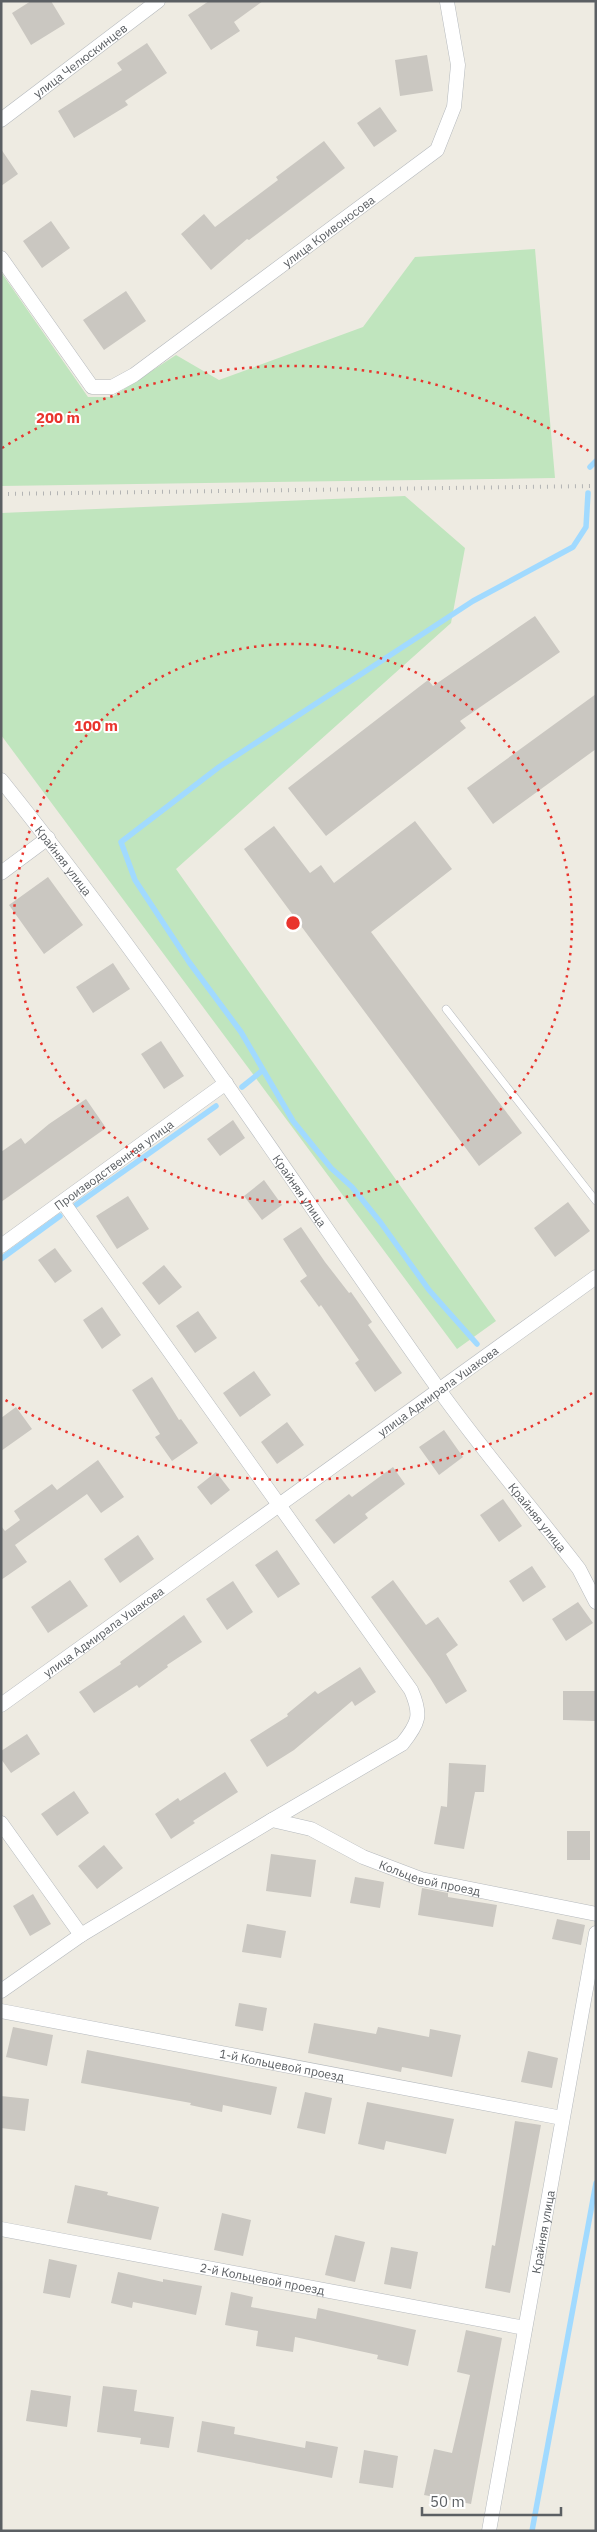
<svg xmlns="http://www.w3.org/2000/svg" width="597" height="2532" font-family="'IBM Plex Sans',sans-serif">
<rect width="100%" height="100%" fill="#eeebe2"/>
<path fill="#c0e5be" d="M535,249L555,478L1,486V272L88,397H112L176,355L219,380L363,327L415,257Z
M405,496L465,548L451,623L176,869L496,1321L457,1349L1,735V513Z"/>
<g fill="none" stroke-linecap="round" stroke-linejoin="round">
<path stroke="#a1daff" stroke-width="5.5" d="M590,467L596,461
M242,1087L263,1070
M76,1205L216,1106
M1,1259L60,1216
M477,1344L429,1290L381,1223L352,1187L331,1168L293,1121L241,1032L189,962L135,880L121,842L219,767L473,601L573,547L586,527L588,493
M532,2531L596,2183"/>
</g>
<path fill="#cac7c1" d="M31,1H51L65,24L31,45L12,13Z
M209,1H263L234,22L240,31L211,50L188,15Z
M147,43L167,73L125,101L128,105L74,138L58,111L122,70L117,63Z
M427,55L433,91L400,96L395,60Z
M380,107L397,131L374,147L357,123Z
M324,141L345,168L249,240L247,239L211,270L181,234L204,214L215,227L278,180L276,177Z
M1,149L18,174L1,186Z
M51,221L70,248L42,268L23,241Z
M126,291L146,321L104,350L83,320Z
M535,616L560,652L460,721L466,728L326,836L288,788L428,680L433,686Z
M596,694V749L493,824L467,788Z
M415,821L452,869L371,932L522,1133L479,1166L244,849L274,826L310,873L321,865L334,883Z
M48,877L83,925L44,954L9,905Z
M113,963L130,989L93,1013L76,987Z
M161,1041L184,1076L164,1089L141,1054Z
M86,1099L106,1128L1,1202V1152L21,1138L25,1144L49,1124Z
M233,1120L245,1138L220,1156L207,1139Z
M264,1180L282,1205L262,1220L244,1196Z
M128,1196L149,1229L117,1249L96,1216Z
M568,1202L590,1231L555,1257L534,1228Z
M301,1227L325,1262L349,1293L351,1292L372,1322L368,1325L402,1373L375,1392L355,1363L359,1360L321,1305L319,1307L300,1281L307,1276L283,1239Z
M55,1248L72,1271L55,1283L38,1260Z
M164,1265L182,1287L159,1305L142,1283Z
M102,1307L121,1335L102,1349L83,1320Z
M198,1311L217,1338L195,1353L176,1326Z
M254,1371L271,1395L240,1417L223,1393Z
M152,1377L179,1420L181,1419L198,1443L172,1461L155,1437L160,1434L132,1390Z
M16,1407L32,1429L1,1451V1418Z
M287,1422L304,1445L277,1464L261,1442Z
M444,1430L463,1457L439,1475L419,1447Z
M98,1460L124,1497L101,1513L87,1494L15,1545L27,1562L1,1580V1526L5,1531L20,1520L14,1511L52,1484L57,1490Z
M393,1467L405,1484L365,1514L368,1518L334,1544L315,1520L349,1494L352,1497Z
M216,1472L230,1490L211,1505L197,1487Z
M503,1499L522,1526L499,1542L480,1515Z
M138,1535L154,1559L120,1583L104,1559Z
M277,1550L300,1584L278,1598L255,1565Z
M532,1566L546,1587L523,1602L509,1581Z
M70,1580L88,1606L48,1633L31,1607Z
M393,1580L426,1625L438,1617L458,1645L446,1654L467,1691L446,1704L430,1678L371,1597Z
M233,1581L253,1612L227,1630L206,1599Z
M578,1602L593,1623L566,1641L552,1619Z
M184,1615L202,1642L167,1665L168,1667L139,1688L137,1685L94,1713L79,1692L121,1664L120,1662Z
M360,1667L376,1692L355,1706L352,1701L294,1750L267,1767L250,1740L288,1716L287,1714L315,1691L318,1694Z
M563,1691H595V1721L563,1720Z
M27,1734L40,1754L11,1773L1,1759V1751Z
M449,1763L486,1765L484,1792H475L464,1849L434,1844L441,1806L447,1807Z
M225,1772L238,1792L193,1821L195,1823L171,1839L155,1814L178,1798L180,1801Z
M74,1791L89,1813L57,1836L41,1814Z
M567,1831H590V1860H567Z
M104,1845L123,1868L97,1889L78,1866Z
M271,1854L316,1860L311,1897L266,1891Z
M355,1877L384,1882L380,1908L350,1903Z
M422,1888L448,1893V1897L497,1905L493,1927L418,1915Z
M33,1894L51,1924L30,1936L13,1906Z
M557,1919L585,1925L581,1945L552,1939Z
M247,1924L286,1931L281,1958L242,1952Z
M239,2003L267,2008L263,2031L235,2026Z
M314,2023L376,2034L378,2027L429,2037L430,2029L461,2035L452,2077L402,2067L401,2072L308,2053Z
M13,2027L53,2035L47,2066L6,2057Z
M87,2050L277,2087L271,2115L223,2105L222,2112L190,2105L191,2103L81,2083Z
M528,2051L558,2058L552,2088L521,2082Z
M305,2092L332,2098L325,2134L297,2128Z
M1,2096L29,2099L25,2131L1,2128Z
M367,2102L454,2119L446,2154L386,2141L384,2150L358,2144Z
M515,2121L541,2125L510,2293L485,2288L492,2245L495,2246Z
M75,2185L108,2192L107,2195L159,2207L151,2240L67,2223Z
M222,2213L251,2220L243,2256L214,2250Z
M335,2235L365,2242L355,2282L325,2275Z
M391,2247L418,2252L411,2289L384,2284Z
M49,2259L77,2265L70,2298L43,2293Z
M118,2272L163,2282V2279L202,2286L196,2315L133,2302L132,2308L111,2303Z
M231,2292L253,2297L251,2307L316,2319L318,2308L416,2330L408,2366L377,2359L378,2355L295,2337L293,2352L256,2346L258,2331L225,2325Z
M466,2330L502,2338L471,2504L424,2495L434,2449L452,2453L470,2375L457,2372Z
M103,2386L137,2390L134,2411L174,2417L169,2448L140,2444L141,2438L97,2432Z
M31,2390L71,2396L67,2427L26,2421Z
M202,2421L235,2427L234,2434L305,2448L306,2441L338,2447L332,2478L197,2452Z
M364,2450L398,2456L393,2488L359,2483Z"/>
<g fill="none" stroke-linecap="round" stroke-linejoin="round">
<g stroke="#b5b9bd" stroke-width="8">
<path id="lane" d="M446,1009L596,1201"/>
</g>
<g stroke="#b5b9bd" stroke-width="15">
<g id="street">
<path id="s1" d="M1,120L158,1"/>
<path id="s2" d="M1,258L92,387H112L134,375L437,150L454,107L458,65L447,2"/>
<path id="s3" d="M1,780C157,974 293,1184 437,1387C481,1449 532,1508 579,1569L596,1602"/>
<path d="M1,873L48,838"/>
<path d="M63,1202L411,1690C422,1715 419,1723 402,1744L272,1820"/>
<path id="s4" d="M1,1246L226,1083"/>
<path id="s5" d="M1,1705L596,1277"/>
<path d="M1,1823L81,1935"/>
<path id="s6" d="M1,1991L81,1935L272,1820L311,1829L363,1857L421,1879L596,1914"/>
<path id="s7" d="M1,2011L562,2118"/>
<path id="s8" d="M1,2229L525,2328"/>
<path id="s9" d="M489,2531L596,1933"/>
</g>
</g>
<use href="#lane" stroke="#fff" stroke-width="7"/>
<use href="#street" stroke="#fff" stroke-width="14"/>
<path stroke="#b3b4b4" stroke-width="4" stroke-dasharray="1 6" stroke-linecap="butt" d="M1,494L596,486"/>
</g>
<g fill="none" stroke="#e9342d" stroke-width="2.5" stroke-dasharray="2.5 5">
<circle cx="293" cy="923" r="279"/>
<path d="M592 1393A557 557 0 0 1 2 1398M2 448A557 557 0 0 1 592 453"/>
</g>
<g text-anchor="middle" dominant-baseline="central" stroke-width="4" stroke-linejoin="round" paint-order="stroke">
<g font-size="12" fill="#5b5f63" stroke="#fff">
<text stroke="none"><textPath href="#s1" startOffset="99">улица Челюскинцев</textPath></text>
<text stroke="none"><textPath href="#s2" startOffset="445">улица Кривоносова</textPath></text>
<text stroke="none"><textPath href="#s3" startOffset="102">Крайняя улица</textPath></text>
<text stroke="none"><textPath href="#s4" startOffset="139">Производственная улица</textPath></text>
<text stroke="none"><textPath href="#s3" startOffset="508">Крайняя улица</textPath></text>
<text stroke="none"><textPath href="#s5" startOffset="538">улица Адмирала Ушакова</textPath></text>
<text stroke="none"><textPath href="#s3" startOffset="912">Крайняя улица</textPath></text>
<text stroke="none"><textPath href="#s5" startOffset="126">улица Адмирала Ушакова</textPath></text>
<text stroke="none"><textPath href="#s6" startOffset="490">Кольцевой проезд</textPath></text>
<text stroke="none"><textPath href="#s7" startOffset="286">1-й Кольцевой проезд</textPath></text>
<text stroke="none"><textPath href="#s9" startOffset="304">Крайняя улица</textPath></text>
<text stroke="none"><textPath href="#s8" startOffset="266">2-й Кольцевой проезд</textPath></text>
</g>
</g>
<circle cx="293" cy="923" r="8" fill="#e9342d" stroke="#fff" stroke-width="2.5"/>
<g font-size="15" text-anchor="middle" font-weight="bold" fill="#e9342d" stroke="#fff" stroke-width="4" stroke-linejoin="round" paint-order="stroke">
<text x="58" y="423">200 m</text>
<text x="96" y="731">100 m</text>
</g>
<rect width="597" height="2532" fill="none" stroke="#5b5f63" stroke-width="5"/>
<path d="M422 2507v8h139v-8" fill="none" stroke="#5b5f63" stroke-width="2.5"/>
<text x="430" y="2507" font-size="15" fill="#5b5f63" stroke="#ffffff" stroke-width="4" paint-order="stroke">50 m</text>
</svg>
